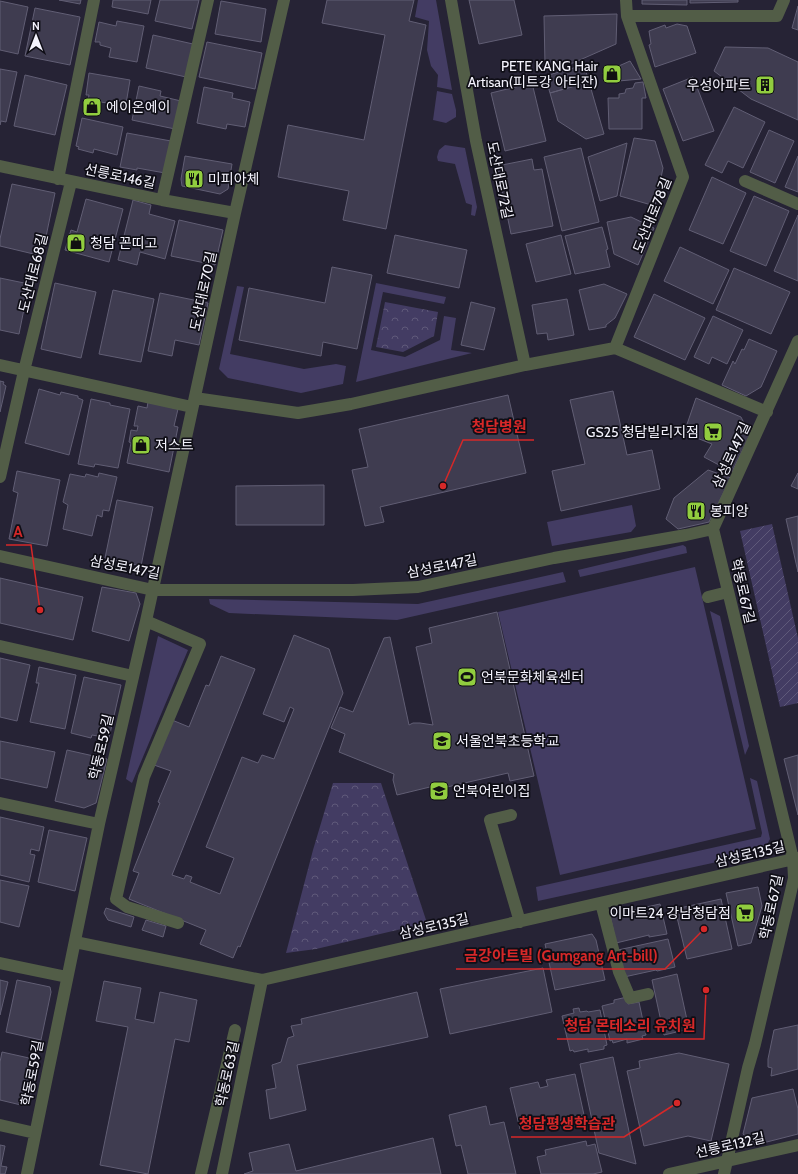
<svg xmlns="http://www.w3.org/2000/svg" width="798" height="1174" font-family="Cabin,'Noto Sans KR',sans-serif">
<defs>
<pattern id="park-crowns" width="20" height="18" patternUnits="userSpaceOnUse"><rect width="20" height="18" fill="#433c63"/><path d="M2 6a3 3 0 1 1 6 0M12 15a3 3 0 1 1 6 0" fill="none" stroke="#5f597a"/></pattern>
<pattern id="garden-furrows" width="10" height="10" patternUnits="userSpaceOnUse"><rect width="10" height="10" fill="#433c63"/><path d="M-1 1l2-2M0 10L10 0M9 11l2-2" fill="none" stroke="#5f597a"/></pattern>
</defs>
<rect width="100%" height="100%" fill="#262335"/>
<path fill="#433c63" d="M418,0H436L452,90L437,87L438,75L431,66L427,50L429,21L415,17Z
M437,91L452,94L456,110V117L446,123L433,120Z
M445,145L465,148L477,207L475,216L471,215L472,205L466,203L455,164L438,161L437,157L439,150Z
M376,283L446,297L444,304L383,292L371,350L405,357L440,340L444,316L456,318L451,350L472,353L356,382Z
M237,286L244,287L230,354L304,369L336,364L346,366L343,384L301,393L228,378L219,369Z
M632,505L636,526L631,532L552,546L547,522Z
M683,545L686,547L687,553L580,577L578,570Z
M695,567L756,829L560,875L498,612Z
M563,572L566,582L397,620L229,613L210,604L209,599L418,604Z
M710,611L720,616L749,746L745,755Z
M158,636L188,650L132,783L126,779Z
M750,778L757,781L770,839L763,852L538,901L536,887L761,837L762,833Z"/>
<path fill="url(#park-crowns)" d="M385,302L438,312L434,336L403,352L376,347Z
M333,783H381L427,923L316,949L286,953L313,850Z"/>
<path fill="url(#garden-furrows)" d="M772,524L798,638V703L780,707L740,531Z"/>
<path fill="#3f3c50" stroke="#615e74" d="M59,0H81L80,4Z
M113,0H151L148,14L112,7Z
M160,0H199L192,29L155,21Z
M327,0H414L409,21L426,25L386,229L343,220L349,191L278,177L288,125L364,140L385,35L322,23Z
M469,0H514L522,35L479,44Z
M642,0H687V5L642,4Z
M690,0H738V2L690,3Z
M0,1L28,7L18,54L0,50Z
M221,1L266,9L261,42L215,34Z
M798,6V30L792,28Z
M35,8L80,17L70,65L25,56Z
M617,14L616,44L573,63L545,65L544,16Z
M117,21L144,26L137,62L109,57L111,48L100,45V42H95L99,22L116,26Z
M677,24L687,26L696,53L655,67L649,45L651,44L649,31L665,25L666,28Z
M153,35L193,44L186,77L146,68Z
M207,42L262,53L255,89L199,77Z
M725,47L768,48L798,62V120L751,99L714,71Z
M630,61L641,79L607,82L603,73Z
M584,65L589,82L550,93L545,76Z
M0,69L17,72L6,122L1,121L0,125Z
M89,73L130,80L125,110L106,107L107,103L88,100L89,95H86Z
M25,75L67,85L55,135L14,126Z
M693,77L714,131L683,141L663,89Z
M589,82L604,134L586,139L558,121L550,93Z
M643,82L646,98H642V129H609L608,98H619V94L625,93L626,89L633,88L635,83Z
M532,83L546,141L505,151L491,93Z
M139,86L161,91L160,96L181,101L175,129L132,120Z
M204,87L233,93L232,98L250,102L245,127L227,124L226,129L197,123Z
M734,107L765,122L743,168L728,161L722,173L705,165Z
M82,118L123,127L117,155L94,149L93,153L78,149L79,147L76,146Z
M769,130L794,141L775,183L750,172Z
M127,133L171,141L165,173L137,168V170L120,167Z
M634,138L655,141L663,168L655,206L620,196Z
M627,143L617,196L600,201L588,157Z
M581,148L599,222L562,231L544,157Z
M185,156L232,164L228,189L220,194L182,186L181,179Z
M798,156V192L785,187Z
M532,159L534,170L542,169L553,226L511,234L497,166Z
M712,177L746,193L723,244L689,230Z
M12,184L55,193L42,256L0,246V239Z
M754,196L789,211L766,266L730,251Z
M86,199L123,209L109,262L65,250L71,230L77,232Z
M133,200L151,205L149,214L175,221L165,259L140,252L137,265L118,260Z
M798,215V281L774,271Z
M631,217L654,228L638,265L614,254L607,222Z
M179,220L223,230L215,265L171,256Z
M602,227L608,249L606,250L610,267L575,274L565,236Z
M395,235L467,250L459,288L387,273Z
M561,235L571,274L536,282L526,244Z
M680,247L729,270L713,304L664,281Z
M332,267L372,275L357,349L323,342L321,356L239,340L249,288L325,303Z
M734,268L790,292L771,334L716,310Z
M0,278L29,284L19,334L0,330Z
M55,283L96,292L81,358L41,349Z
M604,284L627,294L615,318L606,325V327L589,330L579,290Z
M113,290L154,299L141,362L99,354Z
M160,293L208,303L199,345L175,340L172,356L148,351Z
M654,294L705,318L685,360L634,337Z
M567,299L574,335L548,340L547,333L537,334L532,305Z
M471,302L495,308L484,350L461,345Z
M713,316L743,330L727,364L712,357L709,364L694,357Z
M749,339L777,351L761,387L746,396L722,385L733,361L735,364L742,349L744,350Z
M0,381L4,382L3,384L6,386L0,412Z
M39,389L60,395L61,392L78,396V398L83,400L69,455L25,443Z
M613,391L627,455L652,450L660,489L561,511L552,471L585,464L570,400Z
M508,395L526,473L380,507L384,522L365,526L352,470L368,467L359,429Z
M696,398L741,417L750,435L732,472L704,457L712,444L684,433Z
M91,399L110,403V405L130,409L118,468L95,464L94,467L78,464Z
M148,402L178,409L174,426L178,427L169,472L127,463L131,443L129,442L131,430L137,431L138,426H134L138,406L147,408Z
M708,470L731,478L709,522L678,529L666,519L674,498Z
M17,471L60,480L47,546L9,539L18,493L13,491Z
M99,473L117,477L109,511L103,510L102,517L97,515L92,536L63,529L68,505L63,502L70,474L85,477L86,474L98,477Z
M798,473V489L791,486Z
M324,485V525H236V486Z
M117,500L153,507L141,566L105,558Z
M798,516V572L786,519Z
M0,578L83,597L73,640L0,623Z
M102,587L136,593L140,604L129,641L92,631Z
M497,612L534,776L510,781L508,773L434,790V786L397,795L393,780L394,774L339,752L345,734L331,728L340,707L353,712L384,638L390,637L409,725L413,723H420L433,725L416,647L432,643L429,628Z
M294,635L329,649L343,693L240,947L238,946L233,958L200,944L206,930L129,899L139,873L133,871L160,803L158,802L171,771L154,765L172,720L189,727L206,685L209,686L221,656L255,669L172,875L184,879L186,875L192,877L190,882L220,894L234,858L206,847L242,757L258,763L262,755L274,759L294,709L290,707L284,722L263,714Z
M0,658L30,665L17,721L0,717Z
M39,667L76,675L65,729L30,722L39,683H36Z
M84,677L121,685L109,738L92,735L91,738L71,733Z
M0,741L55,752L47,788L0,778Z
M67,750L107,759L96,803L84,808L55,801Z
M798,755V815L784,759Z
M0,817L44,827L39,851L31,849L30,854L35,855L29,882L0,875Z
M49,830L87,838L75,891L38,882Z
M0,880L29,886L19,927L0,922Z
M758,887L762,906L751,943L738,946L726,893Z
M721,899L732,949L687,959L675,909Z
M660,904L667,934L649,937V935L616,943L610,915Z
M106,908L134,917L131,927L108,920L104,913Z
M146,920L166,926L163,937L142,930Z
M592,934L596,940L605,980L555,990L545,944Z
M668,939L675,967L657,971L656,970L624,977L618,950Z
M543,968L552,1012L450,1034L440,989Z
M677,974L689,1029L664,1035L652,980Z
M0,980L8,982L0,1015Z
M17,980L50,987L51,992L41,1040L6,1032Z
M104,981L141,988L135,1019L154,1023L160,992L197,1000L189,1042L175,1039L148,1174L100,1165L128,1027L96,1021Z
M417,992L428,1037L297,1065L306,1110L270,1119L266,1090L276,1088L272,1065L281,1062L288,1038L294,1036L291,1026L302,1024L301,1019Z
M627,997L628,1004L639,1002L646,1035L642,1036L643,1039L627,1043V1039L613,1043L612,1040L610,1041L602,1006L614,1003V1000Z
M579,1008L580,1012L587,1011L588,1012L600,1010L607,1045L604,1046V1049L588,1052V1049L574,1052L573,1050L570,1051L562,1016L574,1013L573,1009Z
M798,1025V1069L771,1076L772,1068L768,1067V1059L774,1030Z
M2,1052L38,1060L30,1099L21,1105L0,1100V1062Z
M679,1053L729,1064L711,1141L688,1136L644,1146L627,1071L640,1068L639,1061Z
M613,1057L636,1164L599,1153L580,1064Z
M575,1074L584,1115L520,1129L510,1088L538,1082L540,1088L548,1086L546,1080Z
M793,1089L798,1109V1134L755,1145L743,1134L752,1098Z
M486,1106L490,1125L504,1122L516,1174H468L461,1145L456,1146L449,1115Z
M433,1138L441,1174H244L253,1171L249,1153L289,1144L296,1171Z
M586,1141L587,1146L595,1144L602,1172L593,1174H541L537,1157L546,1155L545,1150Z
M0,1145L5,1146L1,1166L7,1167L5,1174H0Z"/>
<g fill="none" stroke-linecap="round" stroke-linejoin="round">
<path stroke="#525d47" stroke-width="12" d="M451,0L476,141L525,365
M627,16H777L784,0
M0,166L162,200L235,213
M58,179L94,0
M745,181L798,204
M162,200L208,0
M615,348L683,177L627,16L626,0
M615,348L767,412
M0,365L192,407
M195,398L298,413L351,404L525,365L615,348
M0,477L24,371L71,182
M713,529L793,859L794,878L755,1044L748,1068L724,1174
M713,529L798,341
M0,556L153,590H353L418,587L554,558L686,535L713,529
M708,597L728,592
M146,621L200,644L144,777L116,899L127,907L178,923
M0,646L133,676
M0,803L99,824
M511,815L490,820L520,922
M601,903L619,972L630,998L648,994
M75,942L262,980L798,858
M0,963L67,977
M0,1125L35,1133
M27,1174L99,824L146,621L235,213L284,0
M201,1174L235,1030
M222,1174L262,980
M669,1174L798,1145"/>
</g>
<defs>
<g id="shop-square" transform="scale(1)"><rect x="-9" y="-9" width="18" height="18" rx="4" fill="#91cd3f" stroke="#0f0e16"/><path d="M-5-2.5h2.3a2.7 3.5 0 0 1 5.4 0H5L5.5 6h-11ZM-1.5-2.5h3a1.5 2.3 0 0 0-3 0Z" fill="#111"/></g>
<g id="building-square" transform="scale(1)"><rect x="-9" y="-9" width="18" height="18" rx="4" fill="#91cd3f" stroke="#0f0e16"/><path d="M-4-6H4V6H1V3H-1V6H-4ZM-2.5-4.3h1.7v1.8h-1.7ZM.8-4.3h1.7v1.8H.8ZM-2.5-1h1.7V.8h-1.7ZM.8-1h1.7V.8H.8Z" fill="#111"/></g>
<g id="restaurant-square" transform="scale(1)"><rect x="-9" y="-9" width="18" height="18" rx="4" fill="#91cd3f" stroke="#0f0e16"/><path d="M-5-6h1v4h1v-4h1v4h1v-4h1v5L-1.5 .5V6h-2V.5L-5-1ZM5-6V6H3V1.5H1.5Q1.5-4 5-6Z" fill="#111"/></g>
<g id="supermarket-square" transform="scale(1)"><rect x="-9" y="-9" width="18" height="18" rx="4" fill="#91cd3f" stroke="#0f0e16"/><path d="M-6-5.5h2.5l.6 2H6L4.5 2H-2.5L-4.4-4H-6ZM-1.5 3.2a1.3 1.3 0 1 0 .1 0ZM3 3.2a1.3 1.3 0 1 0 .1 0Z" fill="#111"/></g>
<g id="stadium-square" transform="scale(1)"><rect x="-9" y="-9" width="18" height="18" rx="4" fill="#91cd3f" stroke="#0f0e16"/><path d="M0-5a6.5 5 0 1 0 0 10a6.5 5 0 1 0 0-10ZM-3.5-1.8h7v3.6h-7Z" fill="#111"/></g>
<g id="school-square" transform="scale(1)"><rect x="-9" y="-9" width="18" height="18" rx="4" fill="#91cd3f" stroke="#0f0e16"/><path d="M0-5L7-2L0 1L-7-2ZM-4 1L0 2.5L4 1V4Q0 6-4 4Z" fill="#111"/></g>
</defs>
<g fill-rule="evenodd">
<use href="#shop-square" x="612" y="74"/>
<use href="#building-square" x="765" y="85"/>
<use href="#shop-square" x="92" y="107"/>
<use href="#restaurant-square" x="194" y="179"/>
<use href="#shop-square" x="76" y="243"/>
<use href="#supermarket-square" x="713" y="432"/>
<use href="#shop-square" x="141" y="445"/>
<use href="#restaurant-square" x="696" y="511"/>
<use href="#stadium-square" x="467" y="677"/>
<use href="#school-square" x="442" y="741"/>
<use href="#school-square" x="439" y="791"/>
<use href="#supermarket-square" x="745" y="913"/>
</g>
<g text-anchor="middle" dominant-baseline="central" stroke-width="3.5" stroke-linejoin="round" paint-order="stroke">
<g font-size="14" fill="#f4f3fd" stroke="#0f0e16" text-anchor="start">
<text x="598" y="66" text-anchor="end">PETE KANG Hair<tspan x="598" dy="16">Artisan(피트강 아티잔)</tspan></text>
<text x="751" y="85" text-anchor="end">우성아파트</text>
<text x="106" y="107">에이온에이</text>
<text x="208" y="179">미피아체</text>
<text x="90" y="243">청담 꼰띠고</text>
<text x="699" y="432" text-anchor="end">GS25 청담빌리지점</text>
<text x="155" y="445">저스트</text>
<text x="710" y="511">봉피앙</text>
<text x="481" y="677">언북문화체육센터</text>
<text x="456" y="741">서울언북초등학교</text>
<text x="453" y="791">언북어린이집</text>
<text x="731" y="913" text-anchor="end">이마트24 강남청담점</text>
</g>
<g font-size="14" fill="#f4f3fd" stroke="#0f0e16">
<text transform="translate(120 176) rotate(12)">선릉로146길</text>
<text transform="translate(500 180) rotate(78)">도산대로72길</text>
<text transform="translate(652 215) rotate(-68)">도산대로78길</text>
<text transform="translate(33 273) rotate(-76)">도산대로68길</text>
<text transform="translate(203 291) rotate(-78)">도산대로70길</text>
<text transform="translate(731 455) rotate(-65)">삼성로147길</text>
<text transform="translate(442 566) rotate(-11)">삼성로147길</text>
<text transform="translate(125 567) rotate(11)">삼성로147길</text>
<text transform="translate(743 591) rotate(77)">학동로67길</text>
<text transform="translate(101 747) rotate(-77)">학동로59길</text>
<text transform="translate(750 854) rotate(-13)">삼성로135길</text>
<text transform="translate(771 907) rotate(-78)">학동로67길</text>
<text transform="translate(434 926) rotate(-13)">삼성로135길</text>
<text transform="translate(32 1073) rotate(-79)">학동로59길</text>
<text transform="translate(227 1074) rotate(-78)">학동로63길</text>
<text transform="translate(730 1145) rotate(-13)">선릉로132길</text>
</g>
</g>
<path fill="none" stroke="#d62828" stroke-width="1.5" d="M443 486L463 440H534M40 610L31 545H6M704 929L665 969H456M706 990L704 1039H557M677 1103L624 1137H511"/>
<g fill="#d62828" stroke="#0f0e16" stroke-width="1.5">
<circle cx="443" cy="486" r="4"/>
<circle cx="40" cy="610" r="4"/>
<circle cx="704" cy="929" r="4"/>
<circle cx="706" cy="990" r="4"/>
<circle cx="677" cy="1103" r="4"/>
</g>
<g font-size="15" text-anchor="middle" font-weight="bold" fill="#d62828" stroke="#0f0e16" stroke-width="3.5" stroke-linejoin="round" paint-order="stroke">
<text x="499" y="432">청담병원</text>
<text x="18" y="537">A</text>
<text x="561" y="961">금강아트빌 (Gumgang Art-bill)</text>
<text x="630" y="1031">청담 몬테소리 유치원</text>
<text x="567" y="1129">청담평생학습관</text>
</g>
<g transform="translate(36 36)" stroke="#0f0e16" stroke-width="3" paint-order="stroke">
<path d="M0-3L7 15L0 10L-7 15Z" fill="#f4f3fd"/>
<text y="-6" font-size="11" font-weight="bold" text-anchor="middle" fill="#f4f3fd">N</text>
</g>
</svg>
